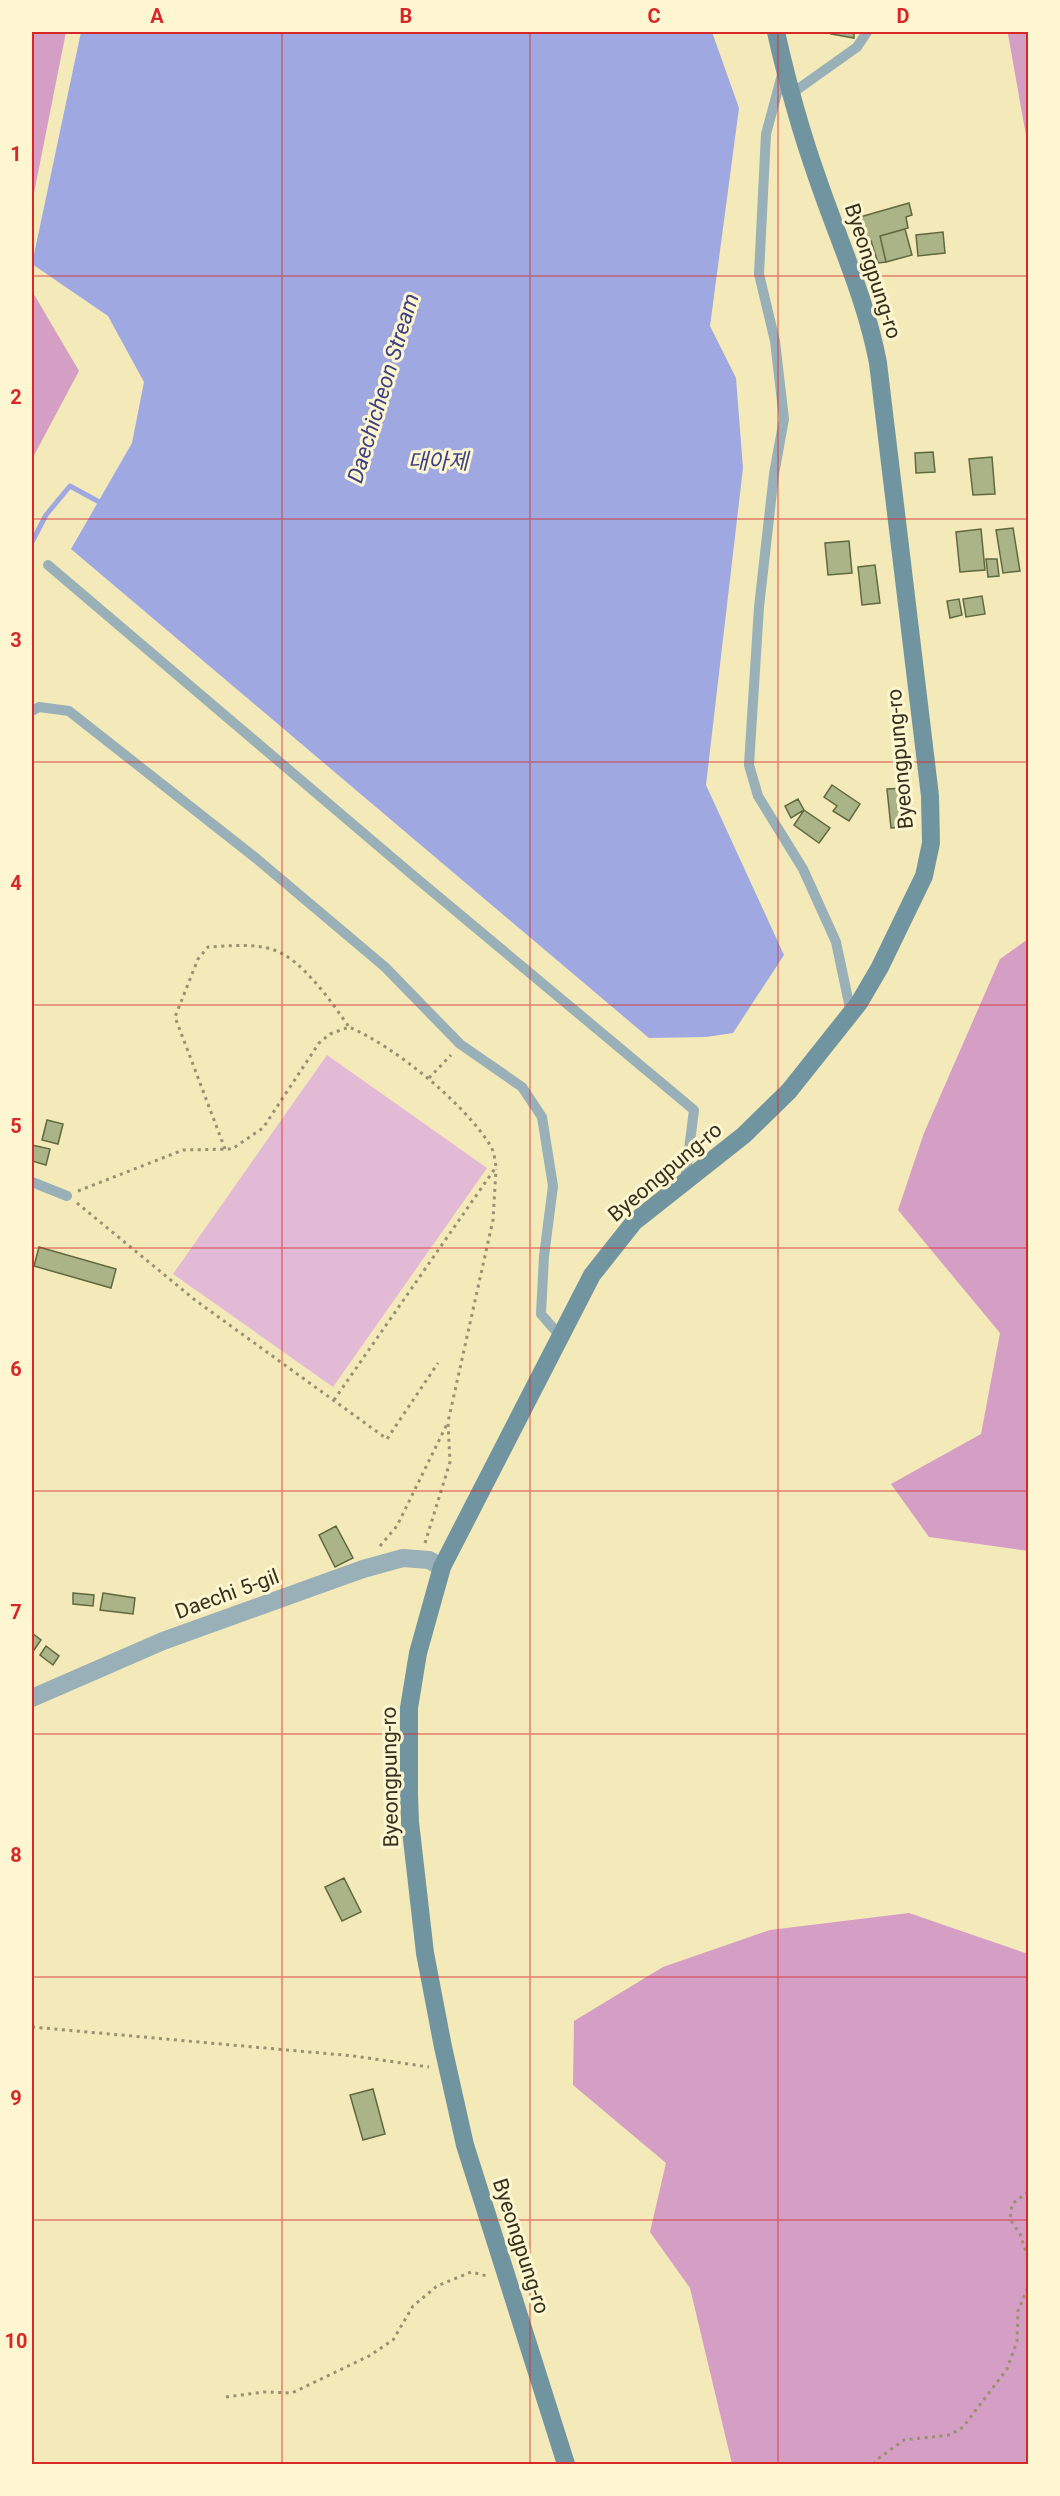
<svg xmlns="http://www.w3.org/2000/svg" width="1060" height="2496" font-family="Roboto,'Noto Sans KR',sans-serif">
<rect width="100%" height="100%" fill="#f3e9b9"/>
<path fill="#e3bad6" d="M327,1055L487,1168L333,1387L173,1274Z"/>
<path fill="#d59ec5" d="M32,32H66L32,203Z
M1007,32H1028V147L1008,34Z
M32,291L79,371L32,459Z
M1028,939V1551L929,1537L891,1484L981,1434L1000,1333L898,1210L924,1133L1000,959Z
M909,1913L1028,1954V2464H732L690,2288L650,2232L666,2163L573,2085L574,2021L663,1967L770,1930Z"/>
<path fill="#9fa8e1" d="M81,32H712L739,108L710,326L736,378L743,468L706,785L784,955L733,1033L706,1037L649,1038L71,549L132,443L144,382L108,316L32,264Z"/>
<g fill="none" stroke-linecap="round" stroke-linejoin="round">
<path stroke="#9fa8e1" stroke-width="5" d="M32,542L46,515L70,486L103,504"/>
</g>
<path fill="#aab487" stroke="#61693f" stroke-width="1.5" d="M832,32H854V38L831,34Z
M909,203L912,215L906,217L908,228L880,236L886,262L878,263L871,241L867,242L860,217Z
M905,229L912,255L886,262L880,236Z
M943,232L945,253L918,256L916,235Z
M933,452L935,472L916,473L915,453Z
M992,457L995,494L973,495L969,459Z
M1013,528L1020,571L1003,573L996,530Z
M981,529L985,570L960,572L956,532Z
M849,541L852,573L828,575L825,543Z
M986,559H997L999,576L988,577Z
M875,565L880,603L862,605L858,567Z
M982,596L985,614L966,617L963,599Z
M959,599L962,615L950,618L947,601Z
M832,785L860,804L849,821L833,811L837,806L824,797Z
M906,788L910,827L891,828L887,789Z
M798,799L804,810L791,818L785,806Z
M804,810L830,828L819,843L794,825Z
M47,1120L63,1124L58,1144L42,1140Z
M32,1145L50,1149L46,1165L32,1161Z
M39,1247L116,1269L111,1288L34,1266Z
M336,1526L353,1558L335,1567L319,1535Z
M73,1593L94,1595L93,1606L73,1604Z
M103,1593L135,1598L133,1614L100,1610Z
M32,1633L41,1640L34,1650L32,1648Z
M46,1646L59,1656L53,1665L40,1655Z
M344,1878L361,1912L342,1921L325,1887Z
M373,2089L385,2134L363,2140L350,2095Z"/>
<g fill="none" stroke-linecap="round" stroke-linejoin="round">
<path stroke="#999270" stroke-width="3" stroke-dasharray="3 4.5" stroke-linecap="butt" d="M429,1078L451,1055
M225,1149L175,1017L198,959L208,947C229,946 254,943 274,950C302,959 333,1004 349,1027
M78,1191L183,1150L232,1149L263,1128L319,1043L330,1034L349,1027C394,1046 464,1103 490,1145C494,1151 495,1160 496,1167L334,1400
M77,1203L195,1300L387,1439L438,1363
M425,1543L450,1462L448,1422L493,1220L496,1169
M380,1546L397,1526L447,1424
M32,2027L354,2056L429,2067
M1028,2192L1012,2204L1010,2219L1020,2234L1028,2258
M226,2397L264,2392L292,2393L369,2356L393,2340L413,2306L437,2286L471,2272L487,2276
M873,2464L879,2458L904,2440L950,2435L963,2427L1007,2369L1017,2341L1018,2311L1028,2287"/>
<path stroke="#99b0b8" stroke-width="10" d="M783,71L766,134L759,274L775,341L784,419L774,474L759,607L749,765L758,796L803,869L836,942L851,1013
M791,94L857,47L867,32
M48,565L409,872L694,1110L685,1181
M32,711L39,707L69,711L257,859L385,967L460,1044L522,1087L542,1117L553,1186L544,1256L541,1314L561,1337
M32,1182L67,1196"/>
<path stroke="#99b0b8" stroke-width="18" d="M32,1698L163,1641L363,1569L403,1558L429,1560L442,1567"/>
<path stroke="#7195a0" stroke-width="18" d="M566,2464L465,2145L443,2047L425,1953L410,1822L409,1795V1708L418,1653L442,1567L592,1275L634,1222L744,1135L789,1091L859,1003L880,967L924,876L931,843L930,796L878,363C866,299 838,239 817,177C800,129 787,81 776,32"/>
</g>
<path fill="none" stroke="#d62828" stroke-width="1.5" stroke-opacity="0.55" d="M282,32V2464M530,32V2464M778,32V2464M32,276H1028M32,519H1028M32,762H1028M32,1005H1028M32,1248H1028M32,1491H1028M32,1734H1028M32,1977H1028M32,2220H1028"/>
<g text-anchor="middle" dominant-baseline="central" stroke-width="6" stroke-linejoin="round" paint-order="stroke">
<g font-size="21" fill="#35311e" stroke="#fef6d0">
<text transform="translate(873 271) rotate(72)">Byeongpung-ro</text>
<text transform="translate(900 759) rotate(-95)">Byeongpung-ro</text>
<text transform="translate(665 1172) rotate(-40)">Byeongpung-ro</text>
<text transform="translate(227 1594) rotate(-20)">Daechi 5-gil</text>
<text transform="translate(390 1777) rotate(-91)">Byeongpung-ro</text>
<text transform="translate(521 2246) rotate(72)">Byeongpung-ro</text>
</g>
<g font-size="22" font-style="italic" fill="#3d4185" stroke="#fef6d0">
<text transform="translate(383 388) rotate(-73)">Daechicheon Stream</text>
<text x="438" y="461">대아제</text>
</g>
</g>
<rect width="1060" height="2496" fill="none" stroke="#fef6d0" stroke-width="66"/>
<rect x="33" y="33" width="994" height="2430" fill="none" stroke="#d62828" stroke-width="2"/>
<g font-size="20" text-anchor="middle" font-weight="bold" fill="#d62828">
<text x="157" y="23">A</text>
<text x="406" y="23">B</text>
<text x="654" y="23">C</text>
<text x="903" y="23">D</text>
<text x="16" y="161">1</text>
<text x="16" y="404">2</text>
<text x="16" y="647">3</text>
<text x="16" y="890">4</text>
<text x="16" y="1133">5</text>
<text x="16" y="1376">6</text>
<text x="16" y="1619">7</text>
<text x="16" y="1862">8</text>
<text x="16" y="2105">9</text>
<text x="16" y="2348">10</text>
</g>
</svg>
